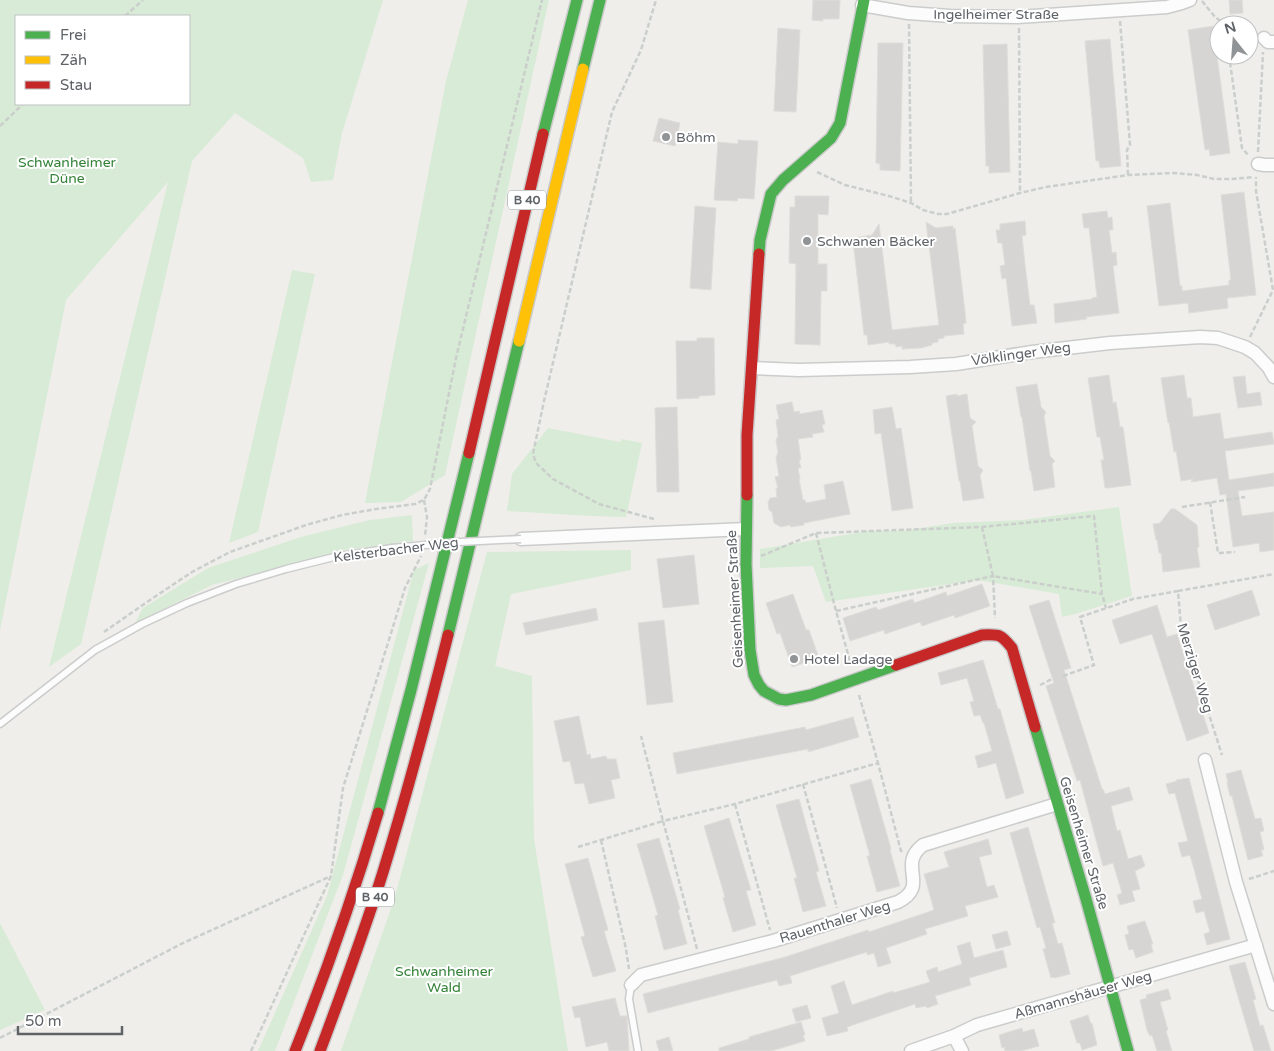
<svg xmlns="http://www.w3.org/2000/svg" width="1274" height="1051" font-family="'Varela Round',sans-serif">
<rect width="100%" height="100%" fill="#efeeea"/>
<path fill="#d8ebd6" fill-rule="evenodd" d="M0,0H383L342,133L333,180L311,182L303,158L235,113L192,161L81,644L49,667L168,182L66,300L0,630ZM16,16H189V104H16Z
M468,0H549L445,475L401,502L365,503L446,81Z
M292,270L315,274L258,532L229,543Z
M548,428L620,442L622,439L642,443L626,517L591,516L507,511L512,474Z
M1119,507L1132,596L1075,614L1062,617L1059,594L978,580L826,602L813,566L760,568V549L868,531H903L953,523L1023,520Z
M412,515L413,541L345,550L212,585L135,623L143,608L208,568L301,537L370,520Z
M631,550V570L511,594L495,666L532,676L534,839L568,1051H341L394,900L487,552Z
M429,563L343,875L275,1051H258L327,896L414,570Z
M0,923L45,1010L0,1030Z"/>
<path fill="#d6d5d3" stroke="#deddd9" d="M813,0H840L839,19H823V21L812,20Z
M1229,0H1242L1243,13L1230,14Z
M1213,26L1230,153L1210,156L1209,149L1205,150L1188,30Z
M778,28L800,30L796,112L774,111Z
M1110,39L1121,166L1100,168L1099,161H1096L1085,41Z
M878,43H903L900,171L880,170V164L876,163Z
M1007,44L1010,172L989,173V166H986L983,45Z
M659,118L680,123L675,146L653,141Z
M738,140L758,141L754,199L738,198L737,201L714,200L718,142L738,144Z
M1244,192L1256,295L1227,298L1228,308L1189,313L1188,303L1159,306L1147,206L1170,203L1180,286H1182V291L1229,285V280H1231L1221,195Z
M795,196H829L828,215L818,214V264H827V291H821L820,345L795,344L796,264L789,263L790,207H795Z
M695,206L716,208L711,290L690,288Z
M1107,211L1108,218L1112,217L1113,230H1109L1112,253L1116,252L1117,265L1113,266L1119,313L1086,317L1087,319L1055,323L1054,304L1092,299V298L1097,297L1089,228H1084L1082,214Z
M1025,221L1026,235L1022,236L1025,265L1030,305H1034L1037,323L1012,326L1006,278L1002,279L1000,266L1005,265L1002,243H998L996,230H1000V224Z
M926,222L936,228L953,226V229L955,228L965,312L966,323L963,324L964,334L944,336V338L938,339V342L932,343V345L921,348L902,349V346L896,347L895,344H889V342L868,345L867,335H864L853,241L855,240L854,238L872,235L879,224L892,330L939,325Z
M697,338H714L715,395L699,396V398L677,399L676,341H697Z
M1109,375L1113,403L1116,402L1120,427H1123L1131,485L1108,488H1105L1101,460H1104L1100,437H1097L1088,378Z
M1184,375L1187,398H1191L1193,417L1220,413L1224,439L1272,432L1274,444L1225,451L1229,480L1274,473V486L1238,491L1242,516L1274,512V550L1260,552L1259,543L1233,547L1226,494L1220,495L1217,478L1191,482L1193,479L1181,481L1176,451L1174,452L1169,422L1168,423L1161,378Z
M1245,376L1247,394L1260,392L1262,405L1238,408L1233,377Z
M1037,384L1041,407L1046,412L1044,416L1050,456L1055,461L1052,464L1055,487L1034,491L1031,471H1030L1022,417H1021L1016,387Z
M957,394V396L967,394L970,418L976,422L972,426L978,466L983,470L980,475L984,498L963,501L960,481H959L946,396Z
M792,402L794,412L799,411L800,414L822,410L825,424L822,425L824,432L812,434L813,437L798,439L801,460H799L801,468H798L800,479H799L803,500H805L806,503L826,499L824,485L843,481L850,514L804,523V525L791,527L790,525L781,527L774,523L772,512L769,510L768,503L770,498L777,497L776,488H778L775,477L779,476L776,458L778,452L776,440L778,436L776,420L779,419L776,405Z
M677,407L679,492H657L655,408Z
M892,407L896,429L901,428L913,508L892,511L881,433L875,434L873,410Z
M1171,509H1175L1197,525L1199,547L1197,548L1200,567L1163,572L1161,553H1159L1157,540H1156L1153,524L1160,523Z
M694,555L699,604L663,608L657,559Z
M982,584L990,606L955,618L954,615L922,626L920,622L885,634L884,630L850,641L843,618L876,607L878,610L913,599L914,603L946,592L947,596Z
M1252,590L1260,615L1215,630L1207,605Z
M793,594L806,630H809L819,658L792,667L780,633L777,634L766,603Z
M1049,600L1071,668L1064,670L1102,789H1103L1105,794L1129,787L1133,800L1111,806L1117,831L1120,830L1128,859L1141,855L1145,866L1135,871L1140,889L1132,891L1135,901L1120,905L1117,895L1122,893L1113,863L1103,866L1080,780L1077,781L1046,686L1054,683L1029,606Z
M1157,605L1167,637L1177,634L1209,733L1187,741L1152,634L1120,644L1112,620Z
M596,608L598,620L526,635L523,623Z
M664,620L673,702L647,705L638,623Z
M983,660L998,709H1000L1024,793L1006,799L996,763L978,768L975,756L992,751L984,723H983L980,715L974,716L970,702L974,701L967,678L941,685L938,673Z
M579,716L587,755L590,754L591,759L606,756L607,759H616L620,778L611,780L615,798L589,804L584,783L575,784L570,761L563,762L554,721Z
M853,717L859,737L808,752V749L677,774L673,753L805,727L806,730Z
M1241,770L1255,819L1261,818L1264,831L1260,832L1264,850H1261L1263,856L1248,860L1232,796H1230L1227,783H1228L1226,774Z
M1189,778L1230,939L1207,945L1204,934L1210,932L1204,911L1196,913L1193,901L1202,899L1194,869L1190,855L1182,857L1178,843L1188,841L1175,793L1169,794L1166,784L1177,781L1176,780Z
M871,779L891,849L890,850L900,886L877,892L867,856H870L850,785Z
M799,799L819,871L816,872L826,906L803,912L794,878H797L776,805Z
M729,818L751,890L746,891L756,925L733,932L723,898L725,897L704,826Z
M1028,827L1055,923H1052L1058,944L1062,943L1070,974L1054,978V977L1051,978L1043,949L1046,948L1040,927L1037,928L1010,833Z
M659,838L680,909L678,910L687,944L664,950L655,916L658,915L637,844Z
M988,839L992,854L979,857L987,887L994,885L998,897L965,906L968,916L925,929L927,934L886,948L891,963L878,967L874,953L867,955V952L790,976L792,983L779,986L777,980L648,1013L643,994L785,957L868,930L869,932L934,910L924,874L949,867L944,852Z
M588,858L608,930L604,931L616,971L593,977L581,937L585,936L565,864Z
M1145,921L1153,944H1151L1153,952L1136,958L1133,949L1129,950L1127,943L1125,935L1129,934L1127,926Z
M1007,931L1011,945L996,949L992,935Z
M970,942L974,958L1003,950L1007,967L969,978L971,985L935,996L938,1004L927,1008L926,1006L916,1008L915,1004L847,1027L848,1031L827,1036L822,1018L839,1013L831,986L844,981L852,1005L893,991V993L930,982L926,971L937,967L938,972L962,964L957,946Z
M1245,962L1256,999L1253,1000L1260,1026L1263,1025L1271,1051H1254L1229,966Z
M1168,989L1171,999L1160,1002L1168,1030L1166,1031L1172,1051H1157L1152,1035L1150,1036L1147,1030L1140,1000L1147,998L1146,995Z
M615,998L620,1016H627L629,1051H609L607,1042L586,1047L580,1017L575,1018L572,1007Z
M807,1005L811,1018L796,1022L792,1009Z
M1088,1015L1091,1024L1092,1023L1097,1045L1082,1050L1080,1043H1077L1070,1021Z
M801,1022L805,1035H803L805,1041L771,1051H719V1048L749,1039V1037Z
M1022,1028L1023,1032L1034,1029L1039,1046L1021,1051H1005L1004,1047L1002,1048L999,1035Z
M669,1037L673,1051H659L656,1041Z"/>
<g fill="none" stroke-linecap="round" stroke-linejoin="round">
<g stroke="#cbcccc" stroke-width="9">
<path id="lane" d="M0,724L95,650L142,624L187,603L236,584L286,569L334,557L392,548
M631,985L629,999L638,1051"/>
</g>
<g stroke="#cbcccc" stroke-width="15">
<path id="street" d="M862,5L908,13L950,16L1018,17L1167,7L1182,3L1190,0
M1264,38L1268,42H1274
M1258,164L1265,165H1274
M752,368L799,370L910,367L956,364L1032,352L1110,343L1200,337L1218,338L1245,347L1255,353L1269,368L1274,377
M521,539L746,529
M1205,760L1236,882L1274,1004
M631,985L641,975L773,941L898,902C931,885 896,866 923,845L1057,804
M954,1036L962,1051
M911,1051L954,1036L977,1025L1256,945"/>
</g>
<g stroke="#cacacb" stroke-width="14">
<path id="fast" d="M583,69L600,0
M543,134L577,0
M759,254L760,240L771,194L783,180L831,138L840,123L864,0
M747,495L746,564L750,650L754,675L759,685L764,691L779,699L786,700L811,695L896,665
M448,635L519,341
M1035,727L1086,899L1128,1051
M378,813L411,690L469,453"/>
</g>
<g stroke="#cacacb" stroke-width="14">
<path id="slow" d="M519,341L583,69"/>
</g>
<g stroke="#cacacb" stroke-width="14">
<path id="jam" d="M469,453L543,134
M747,495V435L759,254
M896,665L982,635C999,634 1001,634 1012,648L1035,727
M295,1051C326,973 354,894 378,813
M320,1051C342,992 364,933 383,872C407,794 428,715 448,635"/>
</g>
<path stroke="#cacfcc" stroke-width="2.5" stroke-dasharray="5 2.5" stroke-linecap="butt" d="M1202,1L1215,17L1226,25
M125,16L143,0
M1120,21L1130,145L1127,150L1128,175
M909,24L911,203
M1019,28L1020,193
M1229,55L1242,148L1248,155
M0,126L23,104
M1258,152L1263,52
M817,172L845,185L889,196L911,203L923,210L938,214H947L961,210L1020,193L1046,187L1128,175L1173,173L1197,175L1214,179H1232L1254,177
M1250,337L1273,290L1256,191V177
M424,500L427,517L425,536
M1210,502L1218,553L1235,552
M1182,507L1245,497
M654,519L599,504L553,479L536,463L533,454L544,401L612,112L641,50L656,0
M982,527L993,576L1102,594
M816,533L836,611L851,665
M761,556L816,533L982,527L1094,516L1102,594L1106,608
M1178,591L1274,574
M836,611L993,576L995,618
M104,632L147,602L192,572L230,552L306,525L342,515L376,509L415,504L424,500L430,489L456,358L542,0
M1063,676L1094,665L1080,617L1133,599L1178,591L1181,627L1222,755
M1040,685L1052,679
M859,695L878,763
M803,784L837,908
M735,804L770,930
M601,840L626,949L629,969
M578,847L663,821L641,736
M1249,879L1274,871
M697,949L663,821L735,804L878,763L901,851L903,852
M0,1038L181,944L331,876
M251,1051L331,876L343,788L405,588L421,556"/>
<use href="#lane" stroke="#fdfcfc" stroke-width="6"/>
<use href="#street" stroke="#fdfcfc" stroke-width="12"/>
<use href="#fast" stroke="#4caf50" stroke-width="11"/>
<use href="#slow" stroke="#ffc107" stroke-width="11"/>
<use href="#jam" stroke="#c62828" stroke-width="11"/>
<g stroke="#cbcccc" stroke-width="9" stroke-linecap="butt">
<path id="lane-bridge" d="M392,548L459,542L521,539"/>
</g>
<use href="#lane-bridge" stroke="#fdfcfc" stroke-width="6"/>
</g>
<g fill="#919496" stroke="#fff" stroke-width="2">
<circle cx="666" cy="137" r="5"/>
<circle cx="807" cy="241" r="5"/>
<circle cx="794" cy="659" r="5"/>
</g>
<g text-anchor="middle" dominant-baseline="central" stroke-width="4" stroke-linejoin="round" paint-order="stroke">
<g fill="#fff" stroke="#8f9295" stroke-width="1">
<rect x="508" y="190.5" width="38" height="19" rx="4"/>
<rect x="356" y="887.5" width="38" height="19" rx="4"/>
</g>
<g font-size="12" font-weight="bold" fill="#5f6368">
<text x="527" y="200">B 40</text>
<text x="375" y="897">B 40</text>
</g>
<g font-size="14" fill="#5f6368" stroke="#fff">
<text x="996" y="14">Ingelheimer Straße</text>
<text transform="translate(1021 354) rotate(-8)">Völklinger Weg</text>
<text transform="translate(396 550) rotate(-7)">Kelsterbacher Weg</text>
<text transform="translate(735 599) rotate(-93)">Geisenheimer Straße</text>
<text transform="translate(1195 668) rotate(73)">Merziger Weg</text>
<text transform="translate(1084 843) rotate(73)">Geisenheimer Straße</text>
<text transform="translate(835 922) rotate(-17)">Rauenthaler Weg</text>
<text transform="translate(1083 995) rotate(-16)">Aßmannshäuser Weg</text>
</g>
<g font-size="14" fill="#5f6368" stroke="#fff" text-anchor="start">
<text x="676" y="137">Böhm</text>
<text x="817" y="241">Schwanen Bäcker</text>
<text x="804" y="659">Hotel Ladage</text>
</g>
<g font-size="14" fill="#348238" stroke="#fff">
<text x="67" y="162">Schwanheimer<tspan x="67" dy="16">Düne</tspan></text>
<text x="444" y="971">Schwanheimer<tspan x="444" dy="16">Wald</tspan></text>
</g>
</g>
<rect x="15" y="15" width="175" height="90" fill="#ffffff" stroke="#bfc1c3"/>
<rect x="25" y="31" width="25" height="8" fill="#4caf50" stroke="#bfc1c3"/>
<text x="60" y="40" font-size="15" fill="#5f6368">Frei</text>
<rect x="25" y="56" width="25" height="8" fill="#ffc107" stroke="#bfc1c3"/>
<text x="60" y="65" font-size="15" fill="#5f6368">Zäh</text>
<rect x="25" y="81" width="25" height="8" fill="#c62828" stroke="#bfc1c3"/>
<text x="60" y="90" font-size="15" fill="#5f6368">Stau</text>
<g transform="translate(1234 40) rotate(343)"><circle r="24" fill="#ffffff" stroke="#bfc1c3"/>
<path d="M0-4L9 19L0 12L-9 19Z" fill="#919496"/>
<text y="-8" font-size="14" font-weight="bold" text-anchor="middle" fill="#5f6368">N</text>
</g>
<path d="M18 1026v8h104v-8" fill="none" stroke="#5f6368" stroke-width="2.5"/>
<text x="25" y="1026" font-size="15" fill="#5f6368" stroke="#ffffff" stroke-width="4" paint-order="stroke">50 m</text>
</svg>
